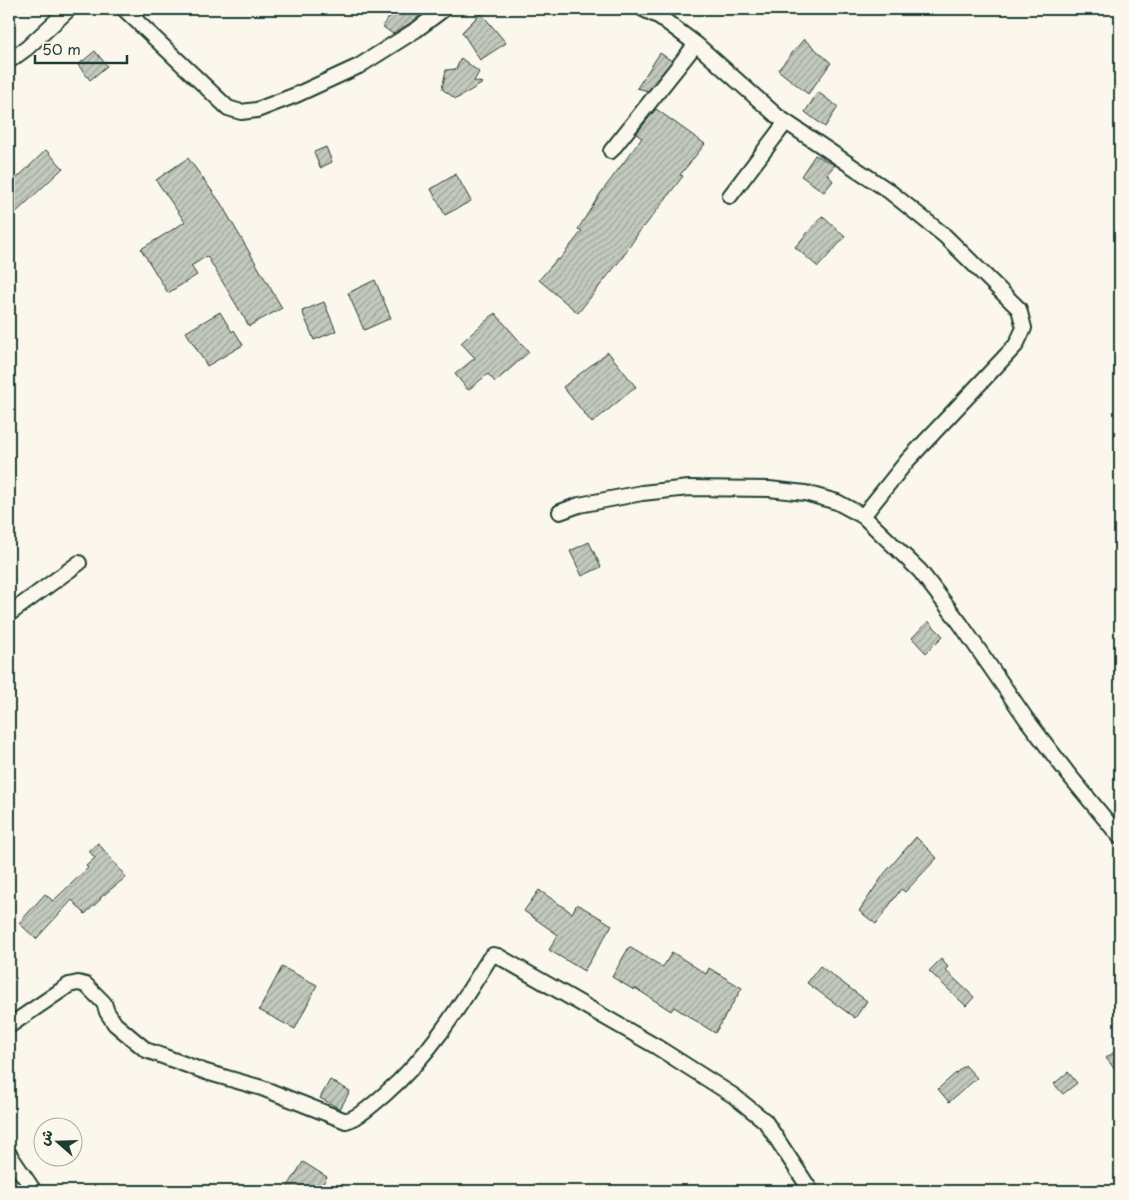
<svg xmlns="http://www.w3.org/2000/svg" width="1129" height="1200" font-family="'Playpen Sans','Playpen Sans Arabic',sans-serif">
<defs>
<pattern id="building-hatch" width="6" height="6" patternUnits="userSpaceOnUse" patternTransform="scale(1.25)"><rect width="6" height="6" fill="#c4c9be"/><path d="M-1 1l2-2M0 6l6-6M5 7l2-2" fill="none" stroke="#9fa49b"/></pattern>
</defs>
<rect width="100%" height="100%" fill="#fbf7ec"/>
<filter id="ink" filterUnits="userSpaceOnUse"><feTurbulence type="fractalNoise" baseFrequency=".02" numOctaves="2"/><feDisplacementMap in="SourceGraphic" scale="10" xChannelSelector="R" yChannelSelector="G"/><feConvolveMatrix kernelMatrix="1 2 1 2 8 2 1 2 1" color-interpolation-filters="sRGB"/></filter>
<g filter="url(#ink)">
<path fill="url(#building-hatch)" stroke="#1f3d34" d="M396,9H412L421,16L393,34L382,26Z
M481,13L506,43L480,60L462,32Z
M804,39L831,63L808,94L778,70Z
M95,51L107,66L90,80L78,65Z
M660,53L672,61L648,91L637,88Z
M461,58L479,72L474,81L483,83L456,99L442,89L446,70L456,69Z
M818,92L838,107L825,127L805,112Z
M656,109L705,144L680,175L683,176L644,227L643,226L622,258L578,313L539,280L557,259L559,260L582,231L578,229L600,194L642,138L636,134Z
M326,147L332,162L320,168L314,152Z
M46,150L63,168L9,219V186Z
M815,155L835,165L827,174L833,181L824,192L801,176Z
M188,158L220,202L282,308L249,326L207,256L191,266L197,275L168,293L141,249L185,222L156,180Z
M456,174L471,201L445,215L431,189Z
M822,216L845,237L818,267L795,247Z
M375,280L391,318L364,330L348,293Z
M324,302L336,331L314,340L302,311Z
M220,312L232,332L234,330L243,345L207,366L186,332Z
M495,313L529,352L495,382L488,374L468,390L455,374L475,358L461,343Z
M608,352L636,387L592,423L563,387Z
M589,542L601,567L582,576L570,551Z
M928,621L943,636L926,653L912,638Z
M916,837L937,858L905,892L901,889L876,924L859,911L884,874Z
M98,843L126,877L100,898L101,899L85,914L72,900L36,939L19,923L45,894L53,901L88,868L86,866L95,858L89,851Z
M539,890L572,913L577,904L612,925L584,971L549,950L558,935L524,911Z
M629,947L663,967L672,952L706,974L709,968L742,988L715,1033L674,1007L671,1011L635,988L634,990L612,977Z
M941,959L948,967L945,970L974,997L966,1006L929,971Z
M820,966L867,1001L855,1018L807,983Z
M282,967L317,985L295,1029L259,1010Z
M1120,1048V1076L1106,1058Z
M965,1065L977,1078L949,1102L938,1089Z
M1068,1072L1077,1083L1063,1094L1054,1084Z
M330,1080L350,1091L340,1109L320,1098Z
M303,1162L327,1177L318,1191H285Z"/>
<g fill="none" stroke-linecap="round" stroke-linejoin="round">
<g stroke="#1f3d34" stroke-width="18">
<path id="street" d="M124,9L228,108L241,112L257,110L296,95L359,66L416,30L444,9
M643,9L660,17L696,44L777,116L889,191L945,236L1019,309L1024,328L1016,345L907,461L863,516
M9,61L27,48L69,9
M611,151L696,44
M730,196L786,122
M560,512L579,505L642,493L689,488L769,489L805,493L837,502L863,516L920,571L960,623L1027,720L1069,775L1120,837
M9,614L79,563
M9,1026L69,985L78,983L86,985L104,1003L107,1012L115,1024L146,1050L206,1072L262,1088L346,1121C361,1116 372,1105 384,1095C429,1056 458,1009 489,959L493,955L498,956L657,1047L734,1096L765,1121L811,1191
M9,1154L34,1191"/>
</g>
<use href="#street" stroke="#fbf7ec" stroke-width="14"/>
</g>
</g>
<rect width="1129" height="1200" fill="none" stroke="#fbf7ec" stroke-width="30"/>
<rect x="15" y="15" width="1099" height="1170" fill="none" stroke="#1f3d34" stroke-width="2" filter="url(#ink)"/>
<g transform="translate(58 1142) rotate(290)"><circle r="24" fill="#fbf7ec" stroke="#a3ada2"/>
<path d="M0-4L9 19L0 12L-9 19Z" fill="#1f3d34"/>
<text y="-8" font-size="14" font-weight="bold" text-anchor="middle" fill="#1f3d34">ش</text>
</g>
<path d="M35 55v8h92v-8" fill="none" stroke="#1f3d34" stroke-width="2.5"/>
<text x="42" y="55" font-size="15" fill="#1f3d34" stroke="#fbf7ec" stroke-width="4" paint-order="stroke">50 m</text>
</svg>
